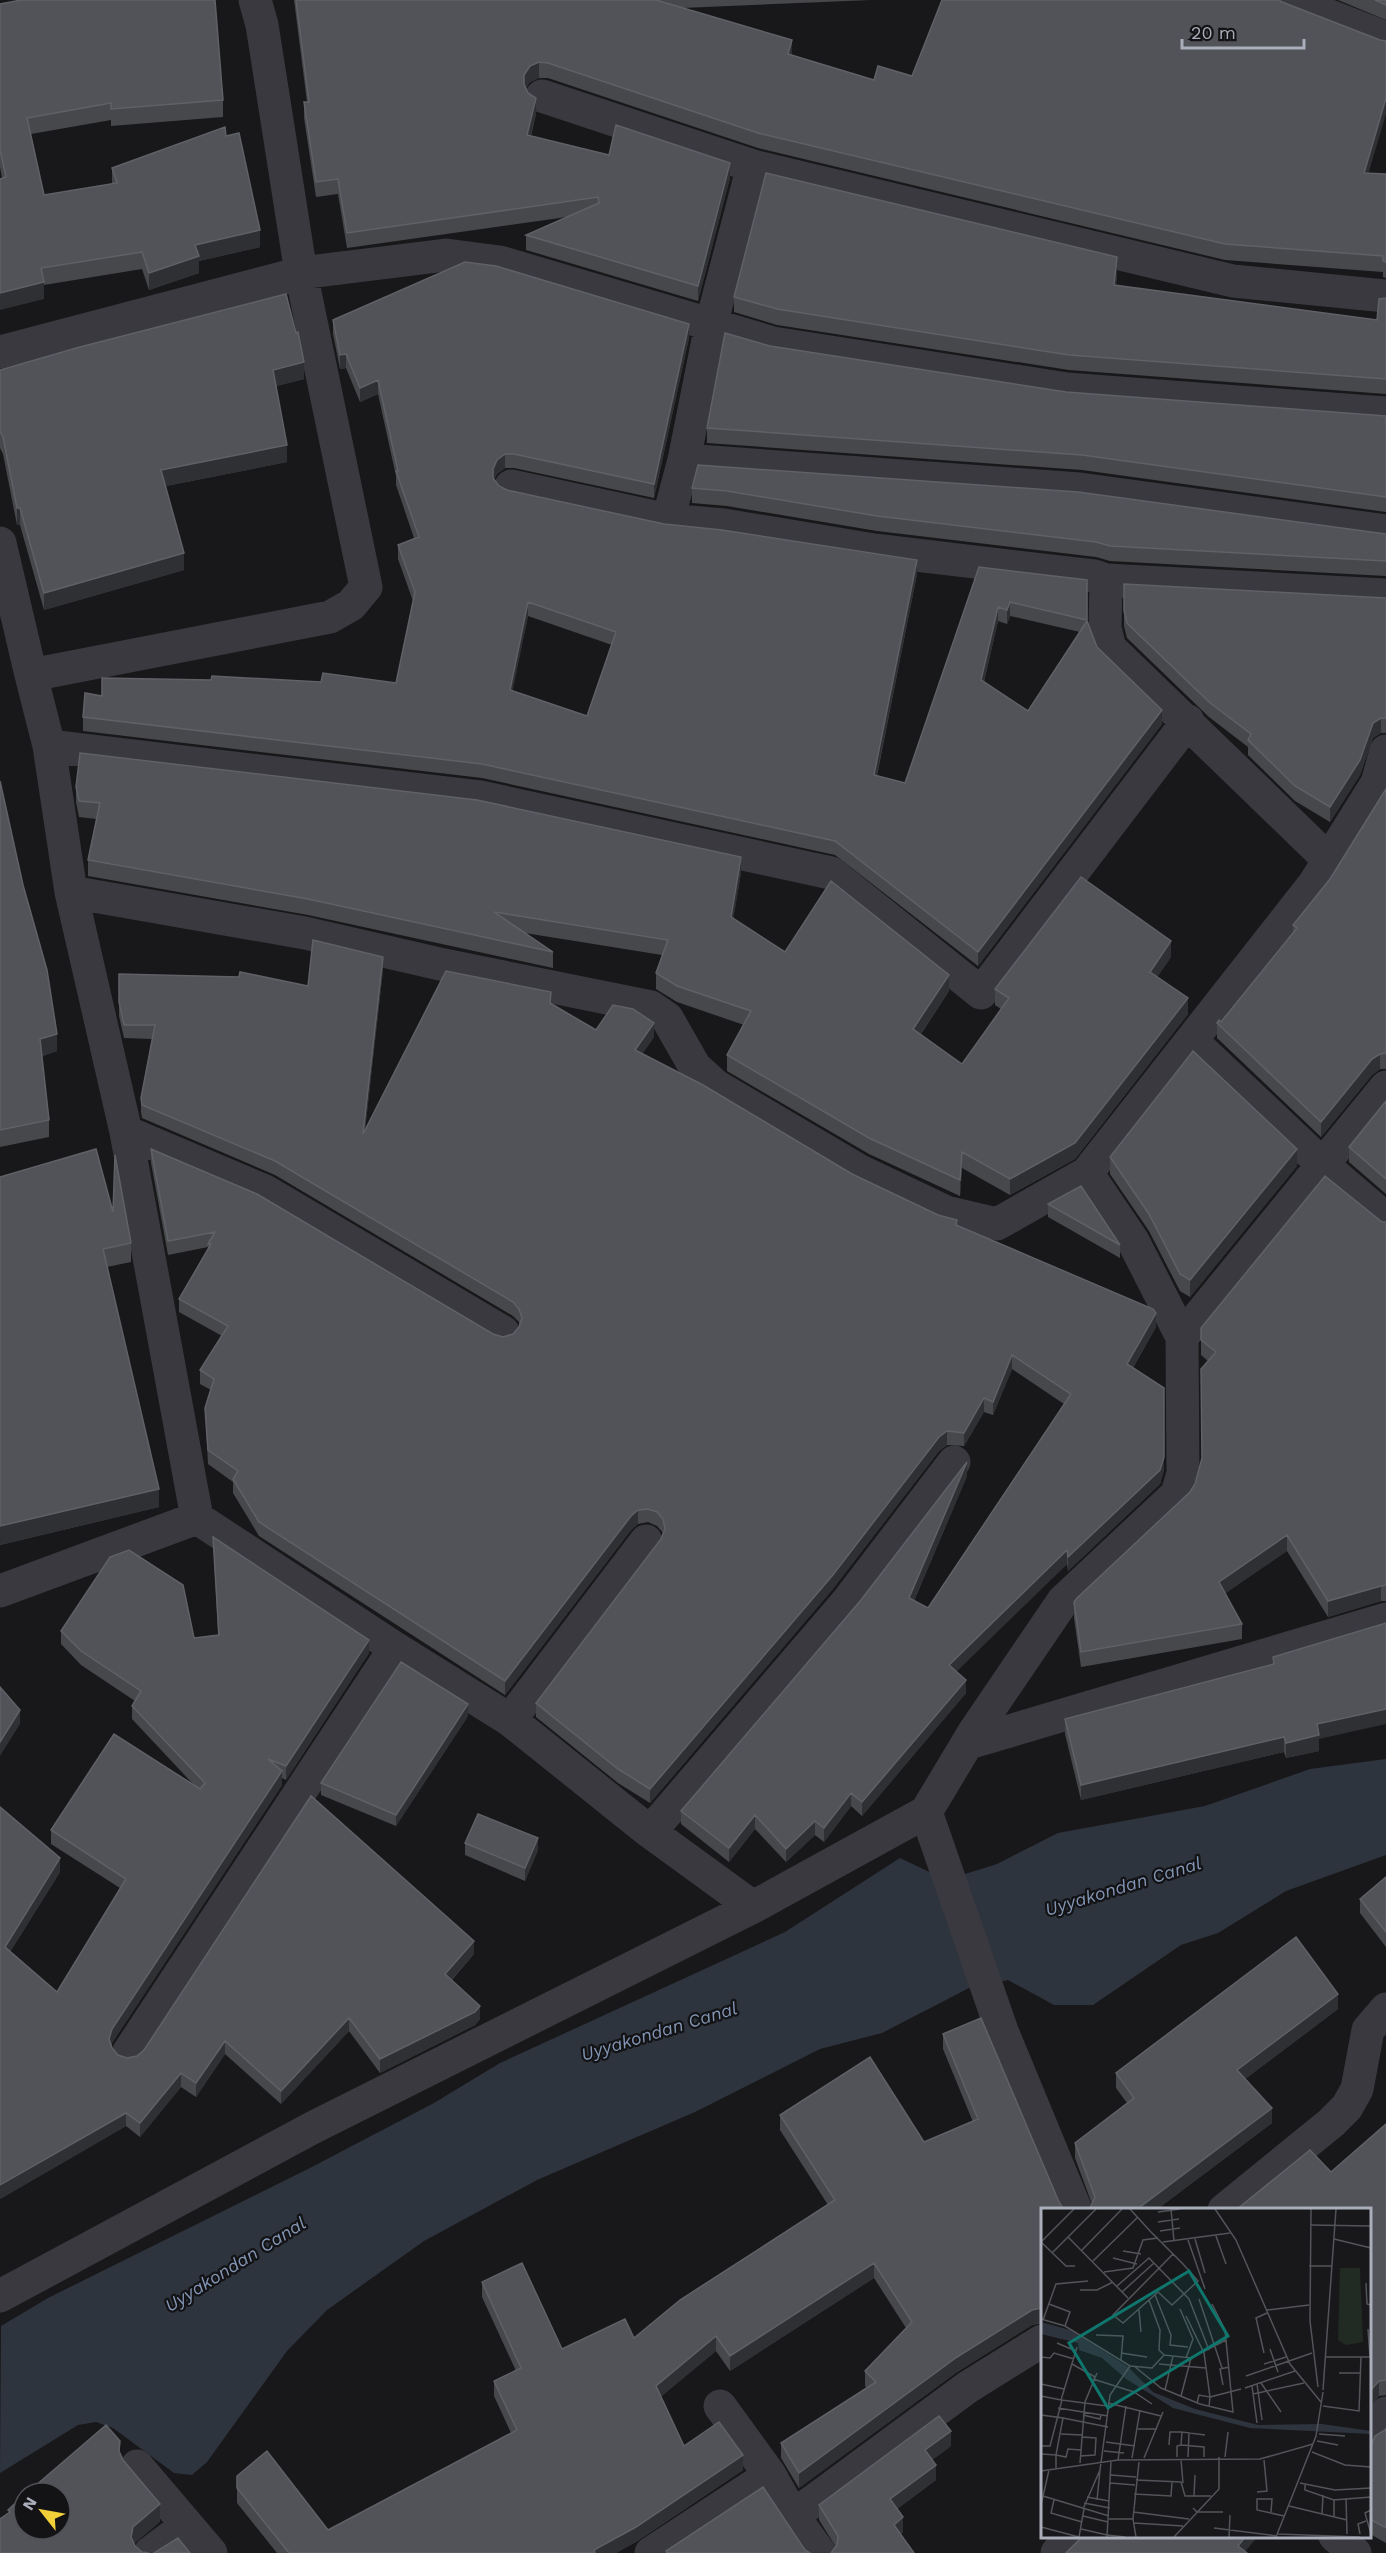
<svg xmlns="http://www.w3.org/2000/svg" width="1386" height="2553" font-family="'Work Sans',sans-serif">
<rect width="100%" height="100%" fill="#18181a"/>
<path fill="#2e343e" d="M1386,1759V1855L1286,1891L1218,1933L1181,1945L1093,2005H1054L1008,1980L969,1988L882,2033L820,2049L695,2112L537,2180L424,2241L327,2310L287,2351L207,2462L192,2475L174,2473L113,2428L96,2422L78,2425L0,2473L1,2326L48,2298L308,2169L434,2103L500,2063L785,1932L900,1858L946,1880L997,1864L1058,1833L1205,1806L1310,1769Z"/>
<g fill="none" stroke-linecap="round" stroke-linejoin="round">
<path stroke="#39393f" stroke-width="33" d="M1289,0L1386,38
M542,96L753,166L1233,281L1386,296
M0,352L301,273L446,255L500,262L773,343L1067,389L1386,413
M684,460L1080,489L1386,531
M511,486L668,520L724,525L874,550L1094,576L1106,580L1105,628L1110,648L1329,860
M668,520L684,460L711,325L753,166
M0,543L31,675
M1106,580L1386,595
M49,746L480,797L831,873L981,993L1188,721
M71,892L305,933L444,965L651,1007L667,1018L695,1067L716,1086L860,1171L946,1212L997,1224L1087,1173
M1192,1041L1323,1165L1386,1219
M126,1132L265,1191L503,1332
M1182,1337L1386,1087
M197,1518L395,1648
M0,1591L197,1518L126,1132L71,892L49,746L31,675L330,617L351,605L366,587L301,273L262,25L255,0
M510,1720L646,1541
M969,1743L1386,1619
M926,1812L1002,2031L1076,2210
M650,1832L847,1602L954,1462
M128,2053L395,1648L510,1720L650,1832L753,1907
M1224,2210L1331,2123L1347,2107L1357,2089L1368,2030L1386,2009
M0,2296L312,2128L753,1907L926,1812L974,1732L1063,1601L1177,1494L1183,1473L1182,1337L1133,1241L1087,1173L1314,884L1377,783L1386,751
M720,2406L770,2475L793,2516L820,2553
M1370,2433L1386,2413
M137,2466L211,2553
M793,2516L968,2387L1042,2341
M1335,2536L1355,2553
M150,2553L186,2526
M651,2553L770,2475
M1057,2553L1074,2536"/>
</g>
<path fill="#46484c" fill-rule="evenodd" d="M294,0H871L682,8L792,55L874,80L912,76L1368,173L1386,174V278L1383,277V272L1225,260L758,148L548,78H539L530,82L526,88L536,114L531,136L609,155L730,178L698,301L526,250V235L567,217L347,248L338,194L316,197L304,118V102H307Z
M1338,0H1386V20Z
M0,4L223,100V117L111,126V120L31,134L44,195L112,184V168L226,136L260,247L199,261V273L149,290L142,269L44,285V299L2,178L0,167Z
M1117,273L1116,286L1377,320L1386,298V394L1069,370L777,325L734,312V297Z
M333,320L689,338L654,498L514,468H505L497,474L494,479L499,486L507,490L664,524L917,574L877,776L905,783L979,567L1087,580V622L1097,647L1162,724L978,966L835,855L482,778L83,731V717L102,696L321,682L396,683L413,601L398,559V545L414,538L396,485V476L378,394L360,402L346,368L340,369L333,334ZM528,616L612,645L587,716L512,691ZM1010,616L1080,632L1028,711L984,682L998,621L1007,624Z
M770,346L1066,392L1386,416V512L1082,470L707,443V428Z
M0,370L304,379L276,386L287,462L166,486L184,570L44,610L20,525H17L3,454L0,448Z
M692,488L1386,534V576L1110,561L1096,557L877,531L727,506L692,503Z
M1124,584L1386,598V733H1381L1373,738L1360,775L1330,822L1295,801L1248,755V747L1209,717L1127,638L1124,626Z
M0,781L57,1051L42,1056L49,1120V1137L0,1147Z
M76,787L741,873L733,919L785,952L949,991L921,1034L962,1064L1001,1009L995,1005V989L1171,957L1157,977L1188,1014L1075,1159L1010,1195L962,1168L960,1196L869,1154L727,1071V1055L744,1025L677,1002L656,989V973L662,955L525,933L553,952V968L308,915L88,876V860L96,819L79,817L76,802Z
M1386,789V1069H1380L1372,1075L1321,1137L1217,1038V1023L1221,1022L1293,933V925L1330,879Z
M383,970L365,1130L551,1004L596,1030L654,1037L642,1054L852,1174L957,1225L1156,1327L1133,1368L1164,1470L1160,1484L1068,1571L1067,1564L956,1671L966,1693L862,1816L851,1806L824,1842L815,1835L786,1862L755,1829L729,1862L681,1824V1811L967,1476L914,1601L928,1608L1064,1404L1012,1369L993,1415L984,1412L964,1446L947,1445L939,1451L832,1590L650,1803L618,1783L536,1717V1703L661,1539L663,1533L657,1526L648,1522L638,1524L631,1530L505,1695L259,1536L233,1493V1482L208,1464L205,1408L211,1390L200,1384V1370L222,1336L179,1312V1299L208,1249V1247L168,1255L151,1163V1149L493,1334L503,1337L513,1334L519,1327V1322L513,1316L275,1175L142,1118L141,1112V1098L152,1039L124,1038L119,1016V974L308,986Z
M1386,1101V1194L1349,1162V1147Z
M1110,1157L1297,1166L1190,1297L1180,1291L1149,1231L1110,1174Z
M1048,1204L1120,1245V1258L1048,1217Z
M113,1212L131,1243V1262L107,1267L159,1507L0,1545Z
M1382,1222H1386V1601H1381L1328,1617L1287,1551L1225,1593L1242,1624V1639L1081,1667L1074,1618V1602L1190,1492L1195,1484L1202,1458L1208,1361L1201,1355V1328Z
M213,1537L369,1653L286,1780L282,1778V1785L112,2043V2048L118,2055L127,2058L137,2056L474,1954L452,1980L480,2019L475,2025L380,2073L349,2031L281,2104L225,2054L196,2097L181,2087L140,2137L126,2126L0,2199V1807L60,1872L10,1952L57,1992L120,1888L51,1844V1830L193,1784L132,1719V1706L135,1701L81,1665L61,1644V1631L194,1638L218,1635Z
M1273,1657L1319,1739V1751L1286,1758L1284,1752L1081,1800L1065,1734V1719L1273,1664Z
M468,1716L396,1826L321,1795V1783Z
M465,1843L538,1850L525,1881L465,1855Z
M1386,1877V1947L1360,1913V1899Z
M1338,2009L1245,2079L1272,2123L1156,2210H1087L1092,2204L1075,2158V2143L1127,2103L1116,2088V2073Z
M943,2034L1042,2210V2323L1032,2325L957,2372L799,2488L781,2458V2443L867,2388L865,2386V2371L906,2328L874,2278L730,2371L716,2351L661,2396L684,2446L743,2470L636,2542L616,2553H277L237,2503V2476L328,2530L511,2433L494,2396V2381L516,2371L482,2297V2282L562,2349L634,2338L828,2205L780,2130V2115L924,2142L973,2122L943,2049Z
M1386,2124V2395L1379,2396L1370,2406V2210L1331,2172Z
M1386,2428V2543L1370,2534V2448Z
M951,2446L932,2460L936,2480L897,2509L903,2532L901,2534L836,2547L819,2520V2505Z"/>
<path fill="#2f3033" d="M792,40V55L788,54Z
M539,62V78L530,82L524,91V75L530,66Z
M536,98V114L527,150V135Z
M1386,98V114L1364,188V173Z
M730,163V178L698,301V286Z
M260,230V247L199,261V273L149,290V273L195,245Z
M1117,257V273L1114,301V285Z
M44,282V299L0,310V293Z
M689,324V338L654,498V484Z
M346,354V368L340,369V355Z
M304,362V379L273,387V370Z
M378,380V394L360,402V388Z
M287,445V462L161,487V470Z
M505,454V468L497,474L493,483V469L497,460Z
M17,508H20V525H17Z
M184,553V570L44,610V593Z
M917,560V574L874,789V775Z
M528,602V616L510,704V690Z
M1010,602V616L1007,624V610Z
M998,607V621L981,694V680Z
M1162,710V724L978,966V952Z
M1381,718V733L1373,738L1360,775L1330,822V807L1373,723Z
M741,857V873L731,933V917Z
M1171,941V957L1150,988V972Z
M383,957V970L363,1148V1134Z
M949,975V991L913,1045V1029Z
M1188,998V1014L1075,1159L1010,1195V1179Z
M654,1023V1037L635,1064V1050Z
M57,1034V1051L40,1056V1039Z
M1380,1054V1069L1372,1075L1321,1137V1122L1372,1059Z
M1297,1149V1166L1190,1297V1280Z
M962,1152V1168L960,1196V1180Z
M1156,1313V1327L1127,1378V1364Z
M1012,1355V1369L993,1415V1402Z
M984,1398V1412L964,1446V1433Z
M947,1431V1445L939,1451L832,1590L650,1803V1789L939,1437Z
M1164,1457V1470L1160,1484L1068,1571V1557Z
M967,1462V1476L909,1612V1598Z
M159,1489V1507L0,1545V1526Z
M638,1510V1524L631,1530L505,1695V1681L631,1516Z
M1287,1535V1551L1219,1598V1582Z
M1067,1550V1564L949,1679V1665Z
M1381,1586V1601L1328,1617V1601Z
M369,1640V1653L286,1780V1766Z
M966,1680V1693L862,1816V1802Z
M468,1704V1716L396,1826V1815Z
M1386,1709V1724L1319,1739V1751L1286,1758V1743L1317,1724Z
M20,1710V1724L0,1756V1742Z
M1284,1737V1752L1081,1800V1785Z
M282,1771V1785L112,2043L109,2052V2039L112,2029Z
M851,1793V1806L824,1842V1828Z
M755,1815V1829L729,1862V1848Z
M815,1821V1835L786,1862V1849Z
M538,1838V1850L525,1881V1868Z
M60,1858V1872L5,1960V1947Z
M474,1941V1954L445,1987V1974Z
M1338,1994V2009L1237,2085V2070Z
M480,2006V2019L475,2025L380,2073V2059Z
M349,2018V2031L281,2104V2091Z
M225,2041V2054L196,2097V2083Z
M181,2073V2087L140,2137V2123Z
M1272,2108V2123L1156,2210H1136Z
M126,2113V2126L0,2199V2185Z
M874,2263V2278L730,2371V2356Z
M1042,2307V2322L1032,2325L957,2372L799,2488V2473L957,2357L1032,2310Z
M716,2336V2351L656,2401V2386Z
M1379,2381V2396L1370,2406V2391Z
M951,2431V2446L925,2465V2450Z
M743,2455V2470L636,2542L616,2553H594V2550Z
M936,2465V2480L890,2514V2499Z
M160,2504V2522L133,2545L131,2537L133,2527Z
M903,2517V2532L894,2540V2525Z
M1246,2536H1258L1244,2553L1238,2546Z"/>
<path fill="#515358" stroke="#5f6167" stroke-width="1.5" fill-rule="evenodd" d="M21,0H215L223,100L111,109V103L27,118L44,195L117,183L112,168L225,127L226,136L239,133L260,230L195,245L199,256L149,273L142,252L41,268L44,282L0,293V179L6,177L0,150V4Z
M296,0H656L792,40L788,54L874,80L878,66L912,76L942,0H1279L1282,2L1380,40L1386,41V98L1364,173L1386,174V262L1383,261V256L1225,244L758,133L548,63L539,62L530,66L524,75V84L528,93L536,98L527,135L609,155L616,125L730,163L698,286L526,235L599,203L598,197L347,233L338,179L316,182L304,102H309Z
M1375,0H1386V5Z
M766,173L1117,257L1114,285L1377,320L1379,299L1386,298V379L1069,355L777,309L734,297Z
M465,262L496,266L689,324L654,484L514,454H505L497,460L493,469V478L499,486L507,490L664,524L722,530L917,560L874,775L905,783L979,567L1087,580V620L1010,602L1007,610L998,607L981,680L1028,711L1087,621L1097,647L1162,710L978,952L835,841L482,764L83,717L85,693L102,696V678L211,680L212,676L321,682L323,673L396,683L415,592L398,545L419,537L396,471H398L378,380L360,388L346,354L340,355L333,320ZM528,602L616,632L587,716L510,690Z
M286,294L296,333L298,332L304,362L273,370L287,445L161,470L184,553L44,593L20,508H17L3,437L0,431V370L80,347Z
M725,333L770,346L1066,392L1386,416V497L1082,455L707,428Z
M698,465L1078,492L1386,534V561L1110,546L1096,542L877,516L727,491L692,488Z
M1124,584L1386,598V718H1381L1373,723L1360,760L1330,807L1295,786L1248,740L1251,734L1209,702L1127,623L1124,611Z
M80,753L477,800L741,857L731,917L785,952L831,881L949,975L913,1029L962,1064L1009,998L995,989L1081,877L1171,941L1150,972L1188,998L1075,1143L1010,1179L962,1152L960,1180L869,1138L727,1055L751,1011L677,986L656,973L668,940L494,912L553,952L308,899L88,860L100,803L79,801L76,787Z
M0,781L23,885L47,970L57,1034L40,1039L49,1120L0,1130Z
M1386,789V1053L1380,1054L1372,1059L1321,1122L1217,1023L1219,1020L1221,1022L1297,928L1293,925L1330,879Z
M313,940L383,957L363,1134L446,971L551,992L550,1003L596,1030L613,1005L633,1009L654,1023L635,1050L703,1085L852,1174L938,1215L957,1220L956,1225L1153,1309L1156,1313L1127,1364L1164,1388V1457L1160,1470L1068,1557L1067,1550L949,1665L966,1680L862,1802L851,1793L824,1828L815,1821L786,1849L755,1815L729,1848L681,1811L861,1600L967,1462L909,1598L928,1608L1071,1394L1012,1355L993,1402L984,1398L964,1433L947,1431L939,1437L832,1576L650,1789L618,1769L536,1703L661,1539L665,1529L663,1519L657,1512L648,1509L638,1510L631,1516L505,1681L259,1522L233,1479L238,1471L208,1450L205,1408L214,1379L200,1370L228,1326L179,1299L211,1244H208L215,1232L168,1241L151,1149L257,1194L493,1334L503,1337L513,1334L519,1327L522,1318L519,1309L513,1302L275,1161L142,1105L141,1098L155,1025H124L119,1002V974L239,977L240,972L308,986Z
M1193,1051L1297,1149L1190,1280L1180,1274L1149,1214L1110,1157Z
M1386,1101V1179L1349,1147Z
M96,1149L113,1212L115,1155L131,1243L103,1249L159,1489L0,1526V1177Z
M1325,1176L1382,1222H1386V1585L1381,1586L1328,1601L1287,1535L1219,1582L1242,1624L1081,1652L1074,1602L1077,1598L1190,1492L1195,1484L1202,1458L1201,1369L1216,1352L1201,1340V1328Z
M1081,1186L1120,1245L1048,1204Z
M213,1537L369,1640L286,1766L268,1759L282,1771L112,2029L109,2039L112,2048L118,2055L127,2058L137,2056L144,2050L311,1796L474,1941L445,1974L480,2006L475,2012L380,2059L349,2018L281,2091L225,2041L196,2083L181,2073L140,2123L126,2113L0,2185V1807L60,1858L5,1947L57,1992L126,1879L51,1830L114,1734L200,1789L205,1783L132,1706L141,1691L81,1651L61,1631L110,1557L129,1550L183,1585L194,1638L219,1635Z
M1386,1623V1709L1317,1724L1319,1735L1286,1743L1284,1737L1081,1785L1065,1719L1274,1664L1273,1657Z
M401,1662L468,1704L396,1815L321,1783Z
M0,1687L20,1710L0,1742Z
M478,1814L538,1838L525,1868L465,1843Z
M1386,1877V1932L1360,1899Z
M1296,1937L1338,1994L1237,2070L1272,2108L1136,2210H1087L1091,2206L1095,2197L1075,2143L1134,2098L1116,2073Z
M981,2018L1059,2202L1064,2210H1042V2308L1032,2310L957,2357L799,2473L781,2443L876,2382L865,2371L912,2322L874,2263L730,2356L716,2336L656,2386L684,2446L719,2422L743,2455L636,2527L594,2550L595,2553H289L237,2488V2476L267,2451L328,2530L517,2430L494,2381L521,2368L482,2282L522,2263L562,2349L625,2319L634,2338L680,2300L835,2200L780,2115L870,2057L924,2142L978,2119L943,2034Z
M1386,2124V2380L1379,2381L1370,2391V2210H1236L1310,2150L1331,2172Z
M939,2416L951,2431L925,2450L936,2465L890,2499L903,2517L894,2525L914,2553H831L837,2545L838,2536L819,2505Z
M106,2425L120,2441L119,2451L123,2460L160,2504L133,2527L131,2537L135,2546L142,2552L149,2553H0V2519L10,2512L8,2510L24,2495V2529H60V2493H27Z
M1386,2428V2528L1370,2519V2448L1375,2436L1385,2430Z
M763,2487L805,2550L810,2553H667L666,2551Z
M1083,2536H1246L1238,2546L1247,2553H1066Z
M178,2538L190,2553H154Z"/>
<g text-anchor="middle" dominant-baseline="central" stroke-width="4.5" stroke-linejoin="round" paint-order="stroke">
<g font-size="18" font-style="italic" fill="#8295b4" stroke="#131315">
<text transform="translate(1123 1886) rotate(-17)">Uyyakondan Canal</text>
<text transform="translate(659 2031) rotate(-17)">Uyyakondan Canal</text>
<text transform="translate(235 2264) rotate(-32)">Uyyakondan Canal</text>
</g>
</g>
<g transform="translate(1041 2208)">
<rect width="330" height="330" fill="#18181a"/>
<path d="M299,60H319L322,134L305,137L297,132Z" fill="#222a24"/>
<path d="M0,114L29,122L86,158L112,184L154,201L217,217L281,216L330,223V226L209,220L132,200L85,171L61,150L38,142L37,135L0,126Z" fill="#2e343e"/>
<path fill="none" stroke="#52545a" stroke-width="1.5" d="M89,1L109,23L142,56L157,73L131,97L117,84L82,115L72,107L132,46M130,1L133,33M174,1L195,32L249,156L280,194M270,1L269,113L277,179M117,4L139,1M117,14L138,11M269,17L330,18M119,23L139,20M175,28L185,56M27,29L87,90M154,31L164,65M293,31L330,40M147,32L164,81M0,34L33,1M0,34L25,58H34M122,34L189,25M41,42L81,1M82,43L100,46M11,45L55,1M72,50L96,56M52,53L97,9M268,58H291M63,64L92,60L102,32L117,30M325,75L326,96L330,97M76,78L108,50L148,91L168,142M39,82H56L72,74M81,84L113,55M114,87L130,127L129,137L147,139M158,91L181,160M108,92L119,122L118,142L123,147M8,96L29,104L24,118M139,101L152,131L145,150M98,102L100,124M226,102L268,97M145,108L163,145L169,189L200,181M0,111L24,118L89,158L111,160L123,147L150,150L185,132M2,112L15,76L47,73M327,121L329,149M55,127L82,128L80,152M16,135L35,143M229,141L237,164M80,145L106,149M223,145L215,110L226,105M0,149L9,150L13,145L33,151M285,149H330M31,156L54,169M118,156L165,160M223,156L245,149M93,158L120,180L159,196L192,204L184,122L171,96M298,165H319M205,168L271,145M52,171L93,184L111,196M220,175L240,204M0,176L23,181M216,176L221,212M182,177L179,161L188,159M211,178L216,215M204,180L254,163M124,182L132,148M282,182L295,1M212,186L263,175M0,188L20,192M140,188L150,150M20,192L36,139M67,195L120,208M156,195L158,187L169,189L168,199M282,198L318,203L320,149M17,200L67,208M0,207L22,210L15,247L0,246M42,207L59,211L60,207M22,210L67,219M97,221H116M20,226L41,227M278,226L304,228M276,233L297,237M65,234L94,238M128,237L129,224H141M140,237L141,224L164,227M0,238H9L21,192L66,198M63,243L83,245M271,244L304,257L330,259M39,248L54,247L55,230L41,229M136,249V238L140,237L163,239V249M147,249L148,224M184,249L187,224M91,250L99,202M103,250L122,204M77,252L85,198M140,252L142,275M39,255L44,194L56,165M15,260V247L25,249L27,241L40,242M0,263L77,252L219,251L272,236M70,267L95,269M95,272L140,274L144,288H170M69,275L94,277M259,275L294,282L330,280M264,277V282L293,292M216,284L226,283L223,252M93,286L130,288L131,274M2,288L68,308M153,288L154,267M46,289L68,293M305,290L306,326M13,292L10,305L41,314M56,292L59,262M43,295L69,300M0,297L8,262M248,298L306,312M152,300L156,304H182M42,301L59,262L69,187L89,158M330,302L324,305L330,326M92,304L148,311M230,304L231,291H216V302L243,308M281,306L282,287M42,308L67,314M293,308V292L330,289M68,311H92M93,315L142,318M0,319L38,329L43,301M173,320L236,328M40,321L66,327M237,326L319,329M319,326L317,316L325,313M66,327L84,329M66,329L70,253M95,329L92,311L98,254M133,329L178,281V249M188,329L189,307M235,329L275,228L282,184"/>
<path fill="#0f766e" fill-opacity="0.15" stroke="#0f766e" stroke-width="3" d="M148,63L187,128L67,200L28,135Z"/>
<rect width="330" height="330" fill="none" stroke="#aaadba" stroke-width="3"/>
</g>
<g transform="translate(42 2511) rotate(301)"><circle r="28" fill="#131315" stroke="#4f5157" stroke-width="1.5"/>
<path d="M0-4.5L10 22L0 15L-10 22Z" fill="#f0cf39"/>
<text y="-9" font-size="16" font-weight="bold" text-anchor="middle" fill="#aaadba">N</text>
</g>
<path d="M1182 39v9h122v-9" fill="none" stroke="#aaadba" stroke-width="3"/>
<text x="1191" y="39" font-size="18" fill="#aaadba" stroke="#131315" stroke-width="4.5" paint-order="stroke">20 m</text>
</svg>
